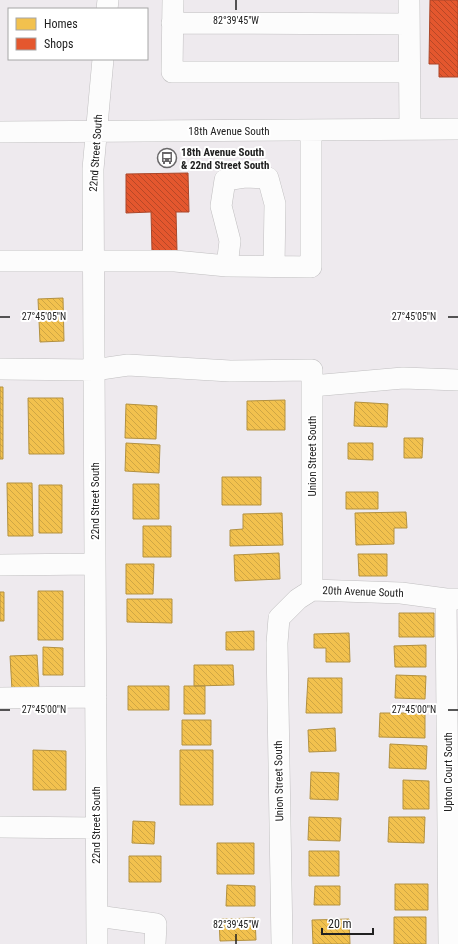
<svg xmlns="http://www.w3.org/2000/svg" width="458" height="944" font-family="'Roboto Condensed',sans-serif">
<defs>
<pattern id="homes-back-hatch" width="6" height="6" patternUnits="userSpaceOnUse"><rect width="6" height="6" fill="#f2c14e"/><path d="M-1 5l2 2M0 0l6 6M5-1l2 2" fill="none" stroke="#cfa644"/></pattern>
<pattern id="shops-back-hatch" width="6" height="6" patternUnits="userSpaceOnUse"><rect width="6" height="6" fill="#e4572e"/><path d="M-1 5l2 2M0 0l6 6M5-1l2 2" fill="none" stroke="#b84827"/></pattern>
</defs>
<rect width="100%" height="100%" fill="#eeeaee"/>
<path fill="url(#homes-back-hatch)" stroke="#b39140" d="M63,298L64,341L40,342L38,299Z
M0,387H3V459H0Z
M28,398H63L64,454H29Z
M285,400V430H247V401Z
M355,402L388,404L387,427L354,426Z
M126,404L157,406L156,439L125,438Z
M404,438H423L422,458H404Z
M126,443L160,445L159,473L125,471Z
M348,443H373V460L348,459Z
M222,477H261V505H222Z
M7,483H32L33,536H8Z
M133,484H159V519H133Z
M39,485H62V533H39Z
M346,492H378V509H346Z
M406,512L407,528H394V544L356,545L355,513Z
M282,513L283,545L230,546V530L243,529V514Z
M143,526H171V557H143Z
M279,553L280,579L235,581L234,555Z
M358,554H387V576H359Z
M126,564H154L153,594H126Z
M38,591H63V640H38Z
M0,592H4V621H0Z
M127,599H172V623L127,622Z
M399,613H434V637H399Z
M254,631V650H226V632Z
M349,633L350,662H326V648H314V634Z
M426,645V667H395L394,646Z
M43,647L63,648V675H43Z
M37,655L39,689L12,690L10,656Z
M194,665H233L234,685L194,686Z
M396,675L426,676L425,699L395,698Z
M308,678H342V713H306Z
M128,686H169V710H128Z
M184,686H205V714H184Z
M380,713H425V738L379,737Z
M182,720H211V745H182Z
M335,728L336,751L309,752L308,730Z
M390,744L427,746L426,769L389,768Z
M33,750L66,751V790H33Z
M180,750H213V805H180Z
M311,772L339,773L338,800L310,799Z
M403,780L429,781V809H403Z
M309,817L341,818L340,841L308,840Z
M389,817H425L424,843L388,842Z
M133,821L155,822L154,844L132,843Z
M217,843H254V874H217Z
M309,851H339V876H309Z
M129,856H161V882H129Z
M395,884H428V910H395Z
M227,885L255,886V906H226Z
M315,886H340V905H314Z
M394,917H426V944H394Z
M255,918L256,940L220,941L219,919Z
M349,919L350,944H313L312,920Z"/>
<path fill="url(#shops-back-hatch)" stroke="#aa472a" d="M430,0H458V77H439V64H429Z
M188,173L189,212H176L177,251H152L151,212L126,213V174Z"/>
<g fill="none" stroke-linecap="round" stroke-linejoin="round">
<g stroke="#c0bfc0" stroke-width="22">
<path id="minor" d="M173,0L172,72H409
M409,0L410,129
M107,9L108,0
M172,23L409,24
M0,132L458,129
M0,261H175L227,266L311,267V130
M227,266L230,241L221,206L225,180L245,177L268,178L275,204L274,266
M0,369L94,370L128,365L230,371L312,370V590
M312,386L403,378L458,380
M0,565L95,564
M446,599L449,944
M0,698L96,697
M0,827L96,828
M97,916L156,924L155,944
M97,944L93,169L103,59
M282,944L277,643L279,618L298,599L312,590L401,593L446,599H458"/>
</g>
<use href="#minor" stroke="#fcfcfc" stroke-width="21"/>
</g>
<path fill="none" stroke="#212121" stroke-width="1.5" d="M236,0V10M0,317H10M448,317H458M0,710H10M448,710H458M236,934V944"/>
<defs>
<g id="bus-ring" transform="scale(1)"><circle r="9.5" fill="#fff" stroke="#696769" stroke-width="1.5"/><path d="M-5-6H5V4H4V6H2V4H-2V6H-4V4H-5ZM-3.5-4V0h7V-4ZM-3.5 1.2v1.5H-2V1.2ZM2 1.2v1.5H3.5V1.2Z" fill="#696769"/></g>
</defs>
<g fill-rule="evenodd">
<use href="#bus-ring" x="167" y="158"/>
</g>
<g text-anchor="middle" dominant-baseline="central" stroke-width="4" stroke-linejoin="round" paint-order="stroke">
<g font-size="11" fill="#212121" stroke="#fff">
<text x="229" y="131">18th Avenue South</text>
<text transform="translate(96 153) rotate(-86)">22nd Street South</text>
<text transform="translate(312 456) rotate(-90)">Union Street South</text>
<text transform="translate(95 501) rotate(-90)">22nd Street South</text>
<text transform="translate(363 592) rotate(2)">20th Avenue South</text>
<text transform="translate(448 772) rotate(-90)">Upton Court South</text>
<text transform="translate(279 781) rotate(-91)">Union Street South</text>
<text transform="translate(96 825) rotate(-90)">22nd Street South</text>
</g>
<g font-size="11" font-weight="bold" fill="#212121" stroke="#fff" text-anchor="start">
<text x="181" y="152">18th Avenue South<tspan x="181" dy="13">&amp; 22nd Street South</tspan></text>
</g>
</g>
<g font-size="10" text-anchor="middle" fill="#212121" stroke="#fff" stroke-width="4" stroke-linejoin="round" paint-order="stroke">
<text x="236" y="24">82°39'45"W</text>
<text x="44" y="320">27°45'05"N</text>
<text x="414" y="320">27°45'05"N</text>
<text x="44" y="713">27°45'00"N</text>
<text x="414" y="713">27°45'00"N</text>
<text x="236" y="928">82°39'45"W</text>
</g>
<rect x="8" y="8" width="140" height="52" fill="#ffffff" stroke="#a6a6a6"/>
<rect x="16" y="18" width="20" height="12" fill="#f2c14e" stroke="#a6a6a6"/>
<text x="44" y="28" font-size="12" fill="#212121">Homes</text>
<rect x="16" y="38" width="20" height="12" fill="#e4572e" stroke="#a6a6a6"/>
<text x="44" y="48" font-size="12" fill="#212121">Shops</text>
<path d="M322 928v6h51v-6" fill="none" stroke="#212121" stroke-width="2"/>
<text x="328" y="928" font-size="12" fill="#212121" stroke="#ffffff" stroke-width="3" paint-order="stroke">20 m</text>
</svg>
